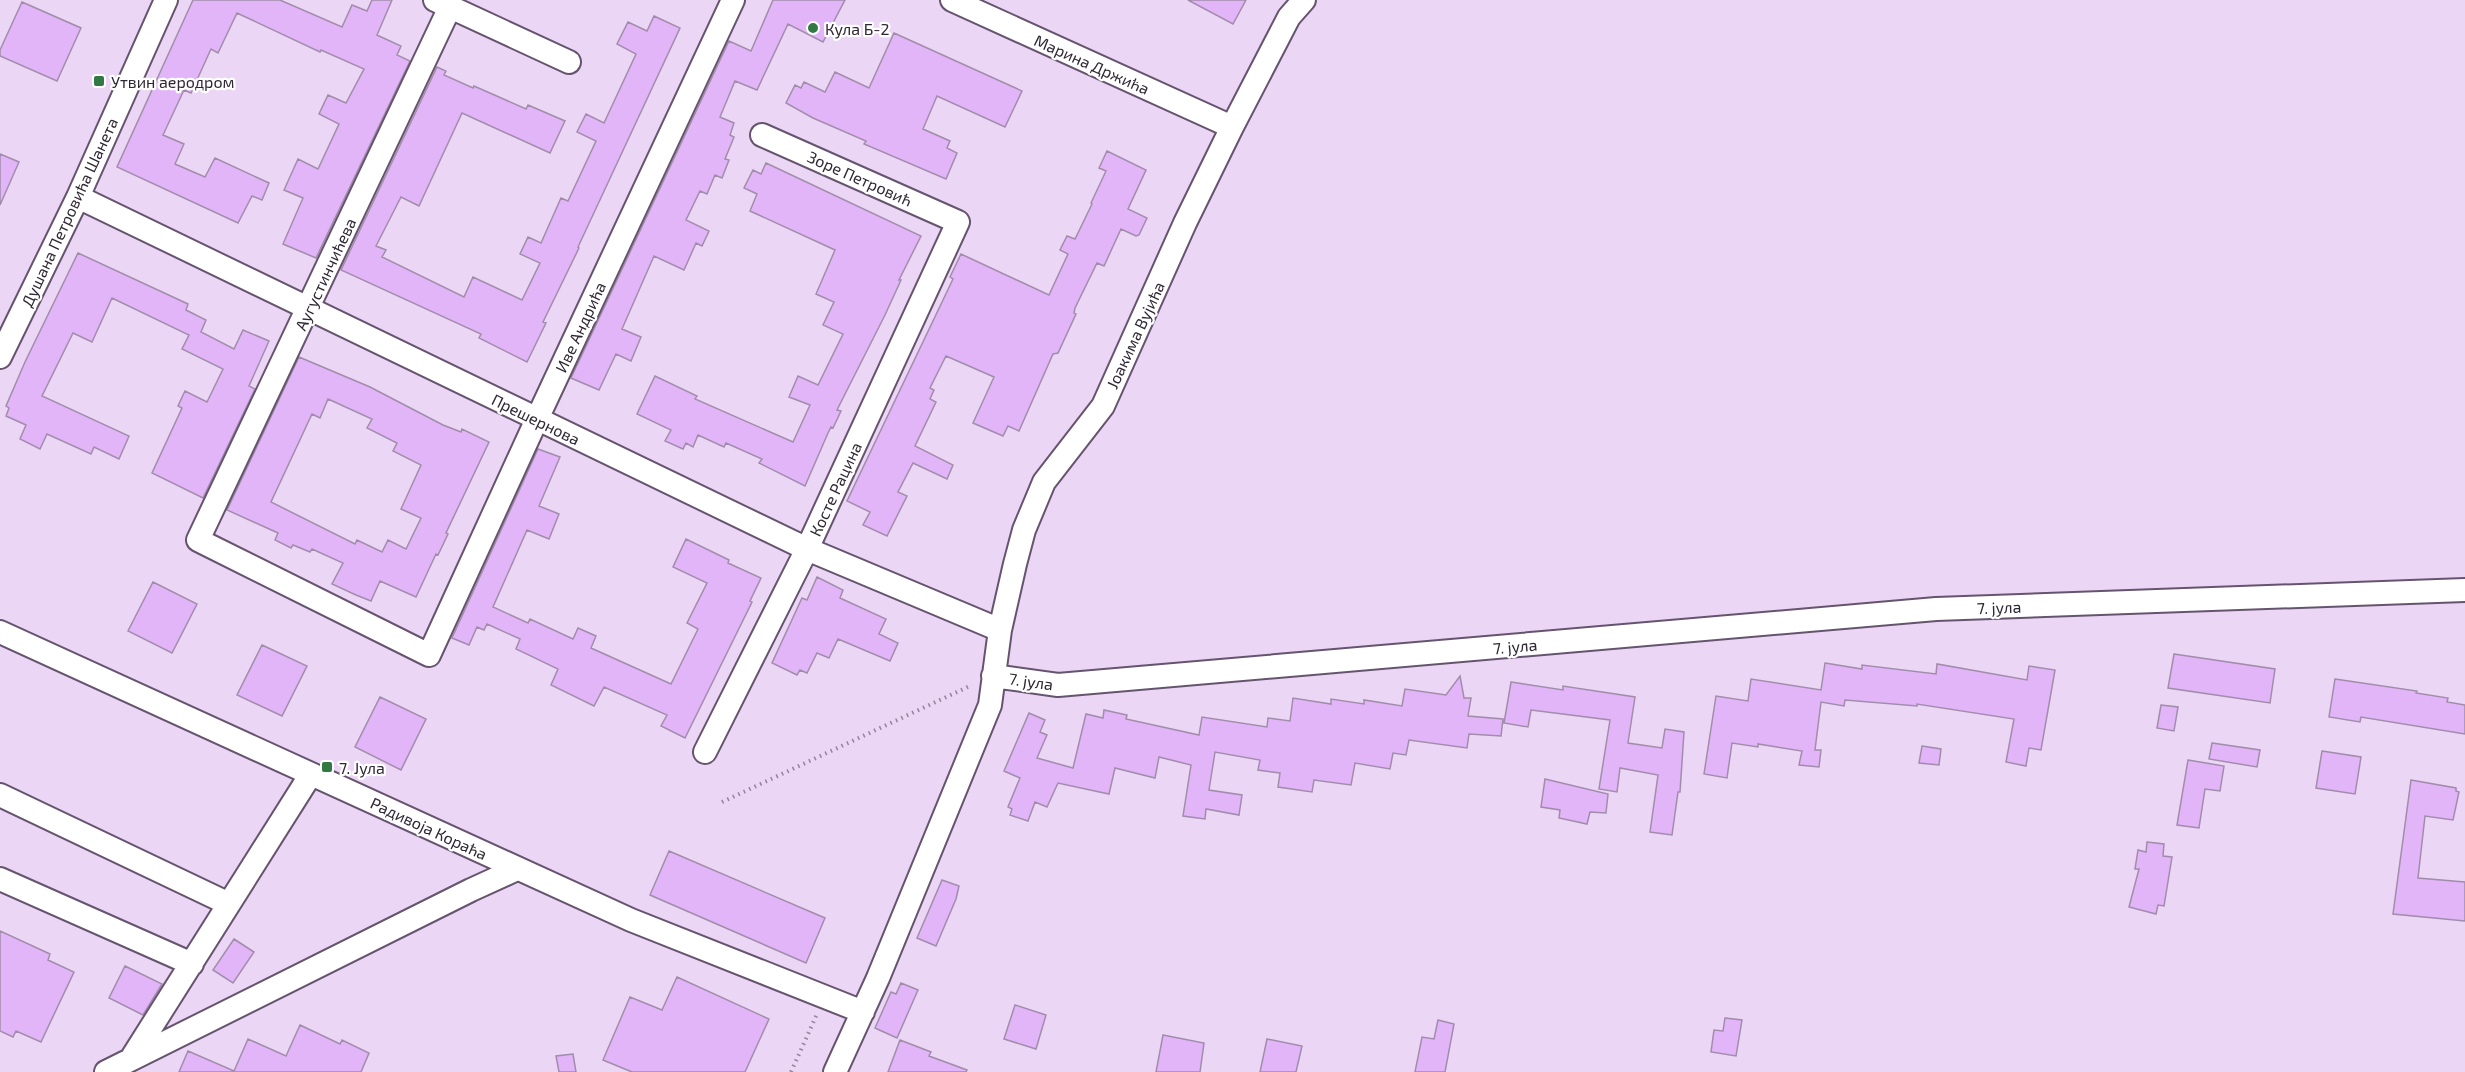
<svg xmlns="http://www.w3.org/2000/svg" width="2465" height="1072" font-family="'Exo 2',sans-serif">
<rect width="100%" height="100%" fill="#ebd6f5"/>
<path fill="#e2b4f8" stroke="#a18dab" stroke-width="1.5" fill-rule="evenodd" d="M193,0H280L342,27L352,5L367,11L372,0H392L377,35L401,46L397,55L410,61L316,258L283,244L303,198L284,190L298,159L318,169L339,124L319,114L328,95L346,103L364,69L321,50L320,52L237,13L218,53L211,49L191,93L184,90L163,135L184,144L175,164L205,177L215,158L269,183L262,200L252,196L238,223L117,167Z
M773,0H845L823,42L788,24L757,90L735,81L720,117L734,123L730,135L734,137L725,159L729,160L722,178L715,175L707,194L700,191L686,220L709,231L702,246L696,243L684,270L654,256L622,329L641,337L631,361L616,354L599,390L571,378L729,41L751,51Z
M1188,0H1246L1233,24Z
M22,2L81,28L57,81L0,56V50Z
M654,16L680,28L578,247L579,248L543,322L546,323L527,362L479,338L481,334L341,270L437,67L446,71L444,75L473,88L474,86L526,109L528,105L565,121L550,153L462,113L419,206L401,197L376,246L386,250L382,257L464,297L473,277L522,300L540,263L520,254L528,237L541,243L561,198L568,201L596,141L577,132L586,114L604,123L636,54L617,44L628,22L647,31Z
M894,33L1022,91L1005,127L937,96L923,129L950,141L947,148L957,153L946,179L864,144L866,141L813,118L786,103L795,85L801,88L804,82L825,92L835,72L869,88Z
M1107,151L1146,170L1128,209L1147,218L1139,235L1136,236L1121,229L1104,266L1097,263L1075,308L1074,313L1076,314L1058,353L1053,354L1019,431L1008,426L1003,436L973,423L994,377L946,356L930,388L934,390L930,399L936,402L915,446L953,465L947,479L913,463L898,492L907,496L887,536L863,525L870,512L847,501L953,279L950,277L961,254L1049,295L1068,254L1060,250L1067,236L1075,239L1092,204L1091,203L1106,171L1099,168Z
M0,154L19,162L0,205Z
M766,163L921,236L899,280H901L885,315L837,410L841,411L833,428L831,427L828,433L805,486L759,463L762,459L726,443L724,447L698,435L693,447L686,443L683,449L665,441L671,430L637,414L655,376L697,396L695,399L793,442L810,405L789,397L798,376L818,385L843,334L823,325L834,302L816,294L835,250L750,211L757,194L744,188L753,170L761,174Z
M78,253L188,304L186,310L206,320L201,332L234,349L243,330L269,341L249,386L255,389L203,498L152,473L182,408L178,406L185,391L207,402L223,369L182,349L189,335L112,298L92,342L73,333L42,396L129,436L119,459L94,447L91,454L47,434L40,449L20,439L26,425L6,416L9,408L6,406L25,362Z
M299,357L370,387L443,425L461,432L462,429L489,442L446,533L448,534L438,555L436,554L416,597L380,581L371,601L356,595L332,584L343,563L312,549L310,552L293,545L291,548L275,540L278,533L227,510ZM328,399L372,419L367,428L397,443L393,451L421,465L401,509L421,518L406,549L388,540L382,552L357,540L355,544L271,502L312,414L320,418Z
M538,449L560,457L539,506L559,514L549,539L527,530L493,607L528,623L530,619L573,639L578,628L596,636L591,648L671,684L698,629L687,623L707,583L673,567L686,539L729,560L728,563L761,578L750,601L752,602L685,738L661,726L667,715L604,687L594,706L551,685L558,669L516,649L520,639L487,624L484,630L477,627L469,645L452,638Z
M817,577L843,590L840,598L886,619L879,634L898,643L890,661L838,639L829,658L817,653L807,673L800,670L797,675L772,663L802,598L807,600Z
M153,582L197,604L172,653L128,631Z
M262,645L307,666L282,716L237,695Z
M2174,654L2275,669L2270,703L2168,688Z
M1825,663L1862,669V665L1936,674L1937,664L2027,680L2029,666L2055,670L2041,750L2029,748L2026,766L2006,762L2014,719L1917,704V706L1845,700L1844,706L1821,702L1815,750H1821L1819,767L1799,765L1802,751L1758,744V747L1732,743L1727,778L1704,774L1716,696L1748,701L1751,679L1821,690Z
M1460,676L1464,698H1471L1468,716L1503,719L1501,736L1469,734L1467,748L1409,740L1406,755L1393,753L1390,769L1355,763L1351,785L1314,780L1312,792L1278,787L1280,773L1258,770L1260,760L1215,752L1209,790L1242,795L1239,815L1206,809L1205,819L1183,816L1191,765L1159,757L1155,778L1115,768L1109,794L1058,783L1047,807L1035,802L1028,821L1010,815L1012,809L1008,807L1020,778L1004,771L1029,713L1045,720L1040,732L1047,735L1037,758L1073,768L1086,714L1103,718L1104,710L1127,715L1126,719L1199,735L1202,717L1267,727L1268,718L1290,721L1293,698L1331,704V699L1364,704V700L1402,706L1405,689L1446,695Z
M2335,679L2417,691L2416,693L2448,698L2447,702L2465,705V734L2361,717L2360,722L2329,717Z
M1511,682L1563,690V686L1635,697L1628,743L1662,748L1665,729L1684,732L1680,792H1678L1672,835L1650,832L1658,775L1620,768L1617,792L1599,789L1610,720L1531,710L1528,727L1504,723Z
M380,697L426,719L401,770L355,747Z
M2161,705L2178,707L2174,731L2157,728Z
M2212,743L2260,750L2257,767L2209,759Z
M1922,746L1941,749L1939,765L1919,763Z
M2322,751L2361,757L2355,794L2316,788Z
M2188,760L2224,766L2220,791L2205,789L2199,828L2177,825Z
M1545,779L1608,794L1606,813L1590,812L1587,824L1559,818L1560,810L1541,807Z
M2411,780L2456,788V791L2459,792L2453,820L2425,816L2418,878L2465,882V921L2393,914Z
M2147,842L2164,844L2163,856L2172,857L2164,906L2158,905L2156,914L2129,907L2139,869H2135L2138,850L2146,852Z
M669,851L825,918L806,963L650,895Z
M942,880L959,886L956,899L936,946L917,938Z
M0,931L50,954L48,960L74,972L41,1042L16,1031L13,1037L0,1031Z
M234,939L254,952L233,983L213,970Z
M125,966L162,984L143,1015L109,998Z
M677,977L769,1019L745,1072H632L603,1060L630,997L662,1010Z
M901,983L918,990L897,1038L875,1028L891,992L896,994Z
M1015,1005L1046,1015L1036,1049L1004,1039Z
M1725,1018L1742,1020L1736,1056L1711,1052L1714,1030L1723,1031Z
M1438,1020L1454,1024L1445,1072H1415L1422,1037L1434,1039Z
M300,1025L340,1044L342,1040L369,1053L361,1072H179L188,1051L234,1071L248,1039L286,1056Z
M1163,1035L1204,1043L1200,1072H1156Z
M1267,1039L1302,1046L1296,1072H1260Z
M900,1040L931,1052L929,1056L967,1070L966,1072H888Z
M573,1054L576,1072H559L556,1056Z"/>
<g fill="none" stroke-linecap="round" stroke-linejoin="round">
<g stroke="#66546e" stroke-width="26">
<path id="minor" d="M435,0L569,62
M952,0L1232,127
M450,7L198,540L429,655L537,419L733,0
M78,197L807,549L1000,630
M0,357L78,197L166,0
M0,632L631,920L863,1012
M993,676L1058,685L1936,609L2465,590
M705,752L807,549L958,222L762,135
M0,795L229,904
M0,879L192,964
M131,1059L311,774
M106,1072L471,890L517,869
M835,1072L878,978L990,705L1000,630L1015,564L1024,530L1044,482L1103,406L1185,223L1232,127L1289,17L1304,0"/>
</g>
<path stroke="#93849a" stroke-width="4" stroke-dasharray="1.5 4.5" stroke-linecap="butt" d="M722,802L972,685
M791,1072L817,1014"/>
<use href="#minor" stroke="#fff" stroke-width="22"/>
</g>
<g fill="#317843" stroke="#fff" stroke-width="2">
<circle cx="813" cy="28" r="6"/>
<rect x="93" y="75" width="12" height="12" rx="3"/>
<rect x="321" y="761" width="12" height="12" rx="3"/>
</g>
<g text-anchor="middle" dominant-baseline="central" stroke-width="4.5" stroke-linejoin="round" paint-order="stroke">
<g font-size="16" fill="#2f2733" stroke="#fff" text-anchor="start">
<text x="825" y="28">Кула Б-2</text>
<text x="111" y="81">Утвин аеродром</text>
<text x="339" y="767">7. Јула</text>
</g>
<g font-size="16" fill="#2f2733" stroke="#fff">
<text transform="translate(1092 64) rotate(24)">Марина Држића</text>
<text transform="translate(860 178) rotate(24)">Зоре Петровић</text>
<text transform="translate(69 212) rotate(-65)">Душана Петровића Шанета</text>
<text transform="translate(325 274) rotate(-65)">Аугустинчићева</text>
<text transform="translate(580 327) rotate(-65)">Иве Андрића</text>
<text transform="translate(1135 335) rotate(-65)">Јоакима Вујића</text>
<text transform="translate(536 419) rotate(26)">Прешернова</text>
<text transform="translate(835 489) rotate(-65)">Косте Рацина</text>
<text transform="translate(1999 607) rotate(-2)">7. јула</text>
<text transform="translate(1515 646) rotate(-5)">7. јула</text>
<text transform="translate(1031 681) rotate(8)">7. јула</text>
<text transform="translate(429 828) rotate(25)">Радивоја Кораћа</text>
</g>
</g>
</svg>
